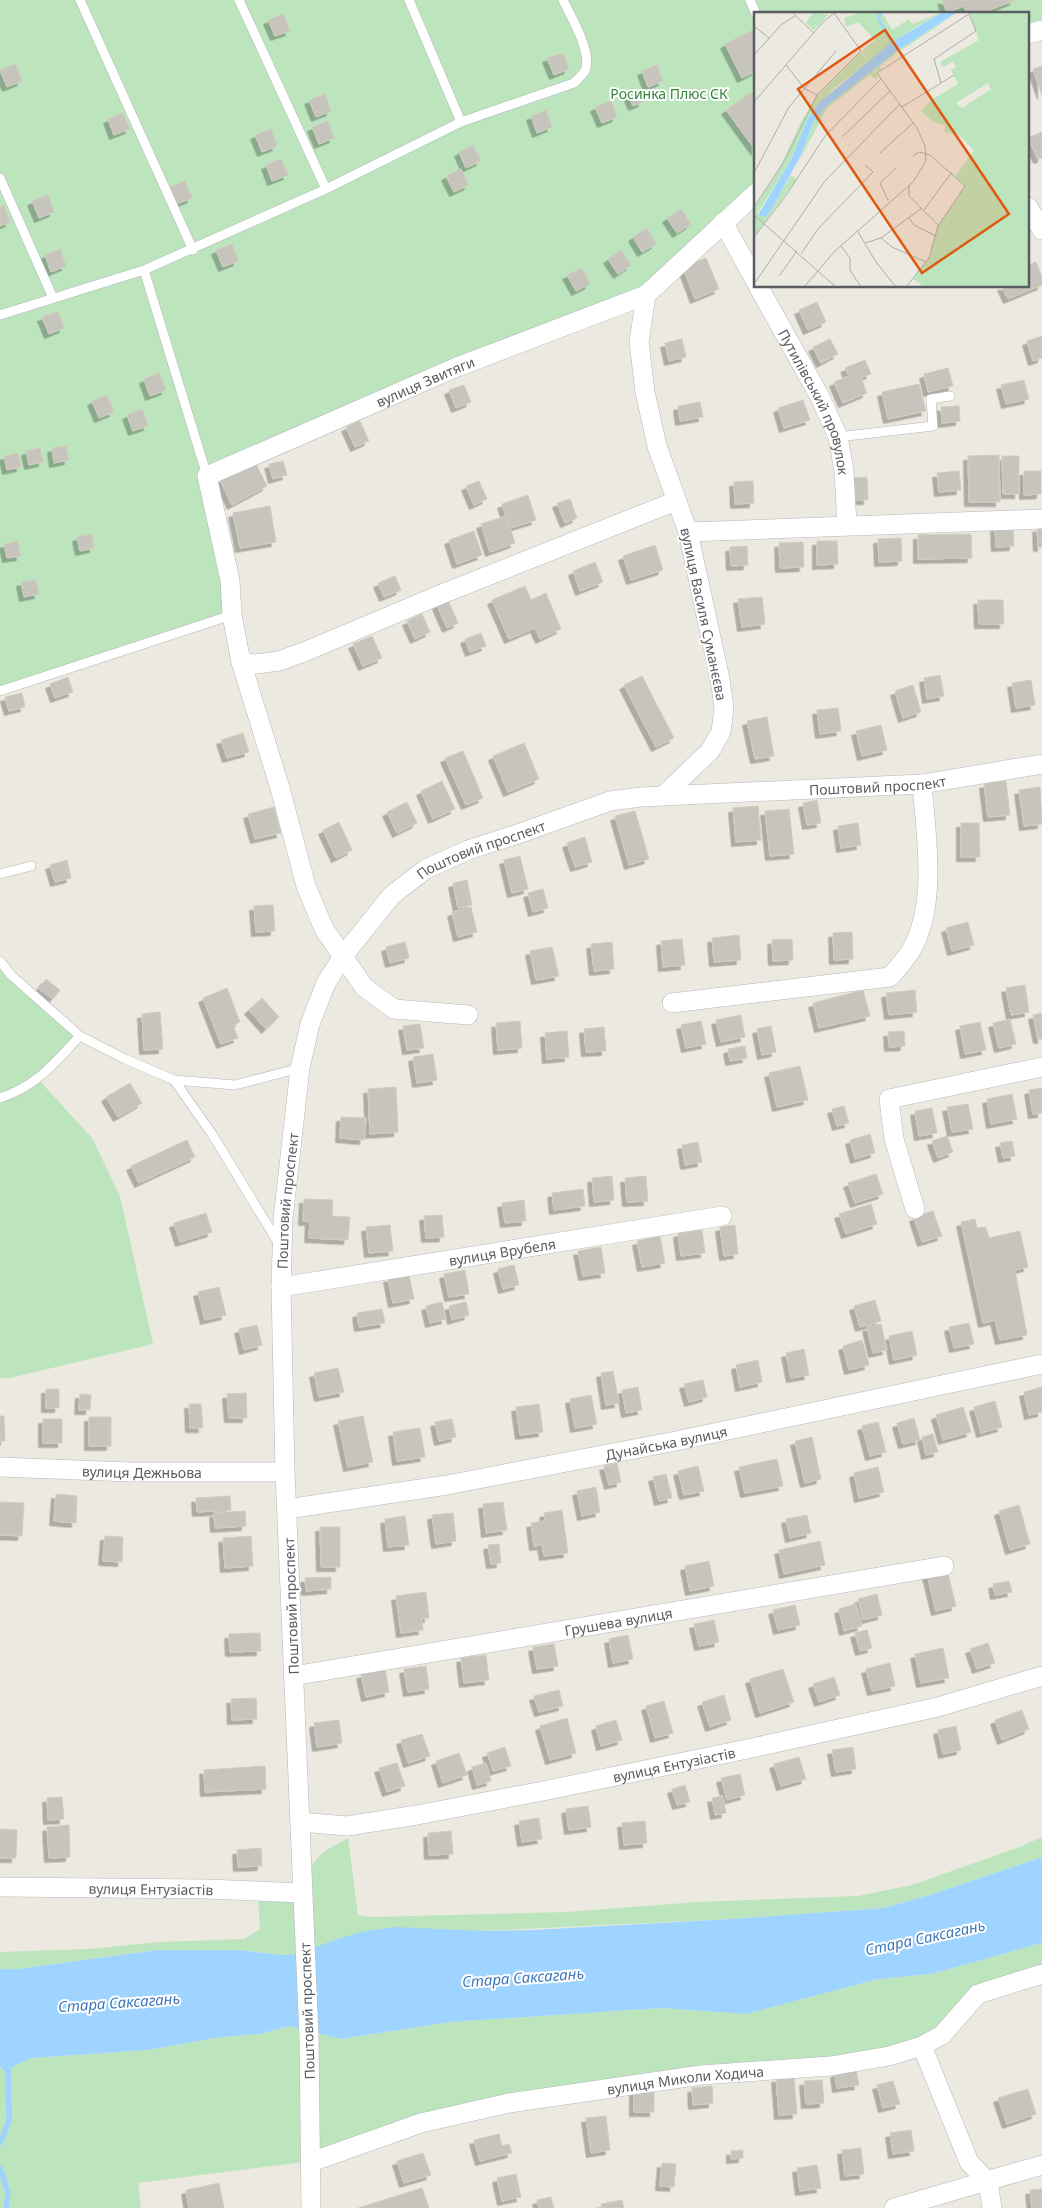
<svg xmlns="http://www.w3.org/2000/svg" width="1042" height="2208" font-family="'Noto Sans',sans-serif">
<defs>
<filter id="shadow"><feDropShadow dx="-4.5" dy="4.5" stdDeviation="0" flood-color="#0004"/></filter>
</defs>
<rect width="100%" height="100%" fill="#eceae0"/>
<path fill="#bce5bd" d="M0,0H1042V30L1028,34V14H756V193L646,295L207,476L232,615L0,691Z
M0,961L80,1036L38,1079L92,1138L120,1196L153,1344L10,1378H0Z
M1042,1837V1857L930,1895L883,1908L731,1919L483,1931L311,1950L308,1870L323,1852L348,1838L358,1915L372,1917L566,1912L698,1902L858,1896L912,1885L1022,1846Z
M258,1898L296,1903L299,1954L281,1955L239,1950H157L18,1969H0V1952L88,1949L160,1942L244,1939L260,1929Z
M1042,1943V1974L978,1994L922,2046L509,2103L316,2160L314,2031L342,2039L450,2022L662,2008L746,2014L878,1979L931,1974Z
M290,2026L303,2030L304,2162L138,2183L141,2208H0V2066L4,2071L31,2058L148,2050L214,2038L260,2034Z"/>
<path fill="#9ed4ff" d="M1042,1857V1943L931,1974L878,1979L746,2014L662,2008L450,2022L341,2039L290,2026L260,2034L214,2038L148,2050L31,2058L4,2071L0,2066V1969H18L157,1950H239L281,1955L299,1954L326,1943L360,1932L395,1927L483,1931L533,1930L731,1919L883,1908L930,1895Z"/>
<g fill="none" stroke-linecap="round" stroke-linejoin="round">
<path stroke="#9ed4ff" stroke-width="5.5" d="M0,2143L9,2121L8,2061
M0,2168L8,2193L6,2208"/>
</g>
<path fill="#c7c4be" stroke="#d1ccbf" filter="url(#shadow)" d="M942,0H1015L980,14H967L964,6L947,13Z
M284,14L290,31L275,36L268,20Z
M753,30L756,36V71L742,78L725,44Z
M563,53L569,69L554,75L547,58Z
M16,64L22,81L7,87L0,70Z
M657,65L663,81L648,87L642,71Z
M1042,66V95L1033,69Z
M639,90L643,102L633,106L628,94Z
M752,92L756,97V151L726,110Z
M325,94L331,111L316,117L309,100Z
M611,101L617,117L602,123L595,107Z
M546,110L552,127L537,133L531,116Z
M123,113L130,129L114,135L108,119Z
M328,121L334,138L319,144L312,127Z
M271,129L277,146L262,152L255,135Z
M1042,132V158L1038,159L1028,138Z
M473,145L481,161L466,168L459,152Z
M281,159L288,175L272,181L266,165Z
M461,169L469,185L454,192L446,176Z
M185,181L192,198L177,204L170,187Z
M48,195L54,212L39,218L32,201Z
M4,205L10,222L0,226V207Z
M681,209L691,224L677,233L667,218Z
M647,228L656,244L642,252L633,237Z
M232,244L238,261L223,267L216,250Z
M60,249L66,266L51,272L45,255Z
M621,250L631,265L618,274L608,259Z
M706,258L719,289L695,299L683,267Z
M1036,262L1042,277V285L1008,299L1002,286H1028V265Z
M582,268L590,284L576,291L567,275Z
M817,302L826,322L808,330L799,310Z
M58,312L64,328L49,334L42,317Z
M1042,336V358L1033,361L1027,341Z
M682,339L686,357L669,361L665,343Z
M830,339L838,354L821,363L813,347Z
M865,360L871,374L861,378L867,393L843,403L834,382L849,376L845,368Z
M948,368L953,386L928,392L924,374Z
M159,373L166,390L150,396L144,379Z
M1024,380L1029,399L1006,404L1001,385Z
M919,384L926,411L888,419L882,392Z
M464,385L471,402L456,408L449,390Z
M107,395L114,412L99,418L92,401Z
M803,400L810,420L784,428L778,408Z
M700,402L703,417L680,421L678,406Z
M959,406L960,421L942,423L941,407Z
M142,409L148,426L133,431L127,415Z
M360,421L369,441L355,447L346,427Z
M66,446L69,460L54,463L52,448Z
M40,448L43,462L29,465L26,451Z
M18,453L21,467L7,470L4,456Z
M999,455L1000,502H969L968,456Z
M1002,456H1019V494H1003Z
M283,461L287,475L273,479L269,464Z
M255,462L267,486L232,505L220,480Z
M959,471L961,490L939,492L937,473Z
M1024,471H1041V494L1024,495Z
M867,477L868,500H852L851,478Z
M479,481L487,499L474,505L466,486Z
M753,481L754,503L735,504L734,482Z
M528,495L536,520L510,528L502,504Z
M570,499L577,518L565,523L557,503Z
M270,506L276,542L240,548L233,513Z
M506,516L515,543L490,552L481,524Z
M1013,526L1014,546L996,547L995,527Z
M1042,527V547H1038L1037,528Z
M474,531L482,555L457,564L449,540Z
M92,534L94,548L80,551L77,537Z
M971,534L972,558L918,559V535Z
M901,538L902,561L879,562L878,539Z
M18,541L21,556L7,558L4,544Z
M817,541H837L838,564L817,565Z
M803,542L804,567L780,568L779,543Z
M655,545L663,570L631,580L623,556Z
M747,546L748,565L731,566L730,547Z
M595,562L603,582L580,591L573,571Z
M395,576L401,590L384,597L378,583Z
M36,580L39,594L24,597L21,582Z
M525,586L531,600L546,593L561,629L540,639L535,628L509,639L492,600Z
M762,597L765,624L742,627L738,599Z
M448,600L458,623L447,628L437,605Z
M978,600H1003L1004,624H979Z
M422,614L430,632L415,639L407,621Z
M481,633L486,646L470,652L465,639Z
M372,636L382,658L363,666L353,644Z
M940,675L944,696L927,699L924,678Z
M642,676L674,738L656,747L624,685Z
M68,677L73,692L55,698L50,684Z
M1031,680L1035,705L1016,708L1012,683Z
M913,685L921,712L903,718L895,691Z
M22,693L25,707L9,711L5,697Z
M838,708L841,731L820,734L817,710Z
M767,717L774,756L755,759L747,721Z
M881,725L887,750L862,756L856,731Z
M243,733L249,752L227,758L221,740Z
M524,743L539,779L508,792L493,756Z
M463,751L483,798L466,805L445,758Z
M442,781L455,809L433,819L421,791Z
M1006,781L1010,815L988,817L984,784Z
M1040,787L1042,824L1024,826L1019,790Z
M817,800L821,823L807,825L803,803Z
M407,802L417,823L397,833L387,812Z
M758,806L761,840L736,842L733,808Z
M274,807L281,833L255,839L248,814Z
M789,809L794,854L770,856L765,811Z
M635,811L649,859L629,865L615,816Z
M339,822L352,850L336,858L323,830Z
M858,823L861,845L841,848L838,826Z
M961,823H979L980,857H961Z
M585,837L592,862L575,867L567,843Z
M520,856L528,889L512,893L504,860Z
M67,860L71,878L55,882L50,865Z
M467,880L472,905L458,908L453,883Z
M543,889L548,908L533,912L528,893Z
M273,905L275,931L256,932L254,906Z
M471,907L477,932L458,937L452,912Z
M968,922L974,945L952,951L946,928Z
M852,932L853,959L834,960L833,933Z
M739,935L741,960L714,962L712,938Z
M682,939L685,965L663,967L661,941Z
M792,939L793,960L773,961L772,940Z
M405,942L409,958L390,963L386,947Z
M612,942L614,969L594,971L591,944Z
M552,947L559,976L536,980L530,951Z
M46,979L60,990L53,999L39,989Z
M1025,985L1029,1012L1011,1015L1006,988Z
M227,988L240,1022L233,1025L238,1038L221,1044L203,998Z
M863,990L870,1016L819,1028L813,1003Z
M915,990L917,1012L889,1015L886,993Z
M262,998L279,1017L266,1029L249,1010Z
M160,1012L163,1049L144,1050L142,1014Z
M1042,1013V1039H1038L1033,1015Z
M741,1015L745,1037L721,1042L716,1020Z
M1010,1019L1016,1044L999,1048L993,1023Z
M520,1021L522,1048L498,1050L496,1023Z
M701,1021L706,1044L686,1048L681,1025Z
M980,1022L986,1050L965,1054L960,1026Z
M420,1024L424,1048L407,1050L403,1026Z
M771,1026L776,1052L762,1055L757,1029Z
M604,1027L606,1051L586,1052L584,1029Z
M567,1031L569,1057L547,1059L545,1033Z
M904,1031L905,1046L889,1047L888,1032Z
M745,1046L747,1058L730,1061L728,1049Z
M433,1054L437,1080L417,1083L413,1057Z
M800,1066L808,1100L777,1107L769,1073Z
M130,1083L142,1103L118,1117L106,1097Z
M396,1087L398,1132L370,1134L368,1089Z
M1042,1088V1113L1033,1114L1029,1090Z
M1012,1094L1017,1119L991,1124L987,1099Z
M968,1104L973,1129L952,1132L947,1107Z
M844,1106L849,1123L837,1126L832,1109Z
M932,1108L937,1133L919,1136L915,1111Z
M341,1117L366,1118L364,1140L340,1138Z
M870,1134L875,1153L855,1159L850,1140Z
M947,1136L953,1152L938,1158L932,1141Z
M187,1140L195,1157L139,1183L131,1166Z
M1012,1141L1015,1156L1003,1158L1000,1143Z
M698,1142L702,1162L685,1165L682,1145Z
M876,1174L883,1194L855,1203L848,1183Z
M612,1176L614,1200L594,1202L592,1178Z
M646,1176L648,1201L627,1202L625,1178Z
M583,1189L585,1206L554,1210L552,1193Z
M304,1199L333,1200L332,1216L350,1217L348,1240L309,1238L310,1221H303Z
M524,1200L526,1221L505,1223L502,1203Z
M871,1204L877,1224L846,1234L839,1214Z
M933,1211L942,1236L922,1242L914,1217Z
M206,1213L212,1232L180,1242L174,1223Z
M442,1215L444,1237L426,1238L424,1216Z
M975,1219L977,1228L986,1227L989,1238L1020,1231L1028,1267L1015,1270L1027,1335L1000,1340L995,1320L983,1323L961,1222Z
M390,1225L393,1251L369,1253L366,1227Z
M735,1225L738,1254L724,1256L720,1227Z
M702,1230L705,1253L681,1256L678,1233Z
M660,1236L665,1263L642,1267L637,1241Z
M601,1247L605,1273L583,1276L578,1251Z
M514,1265L519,1285L503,1289L498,1269Z
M465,1270L469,1294L449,1297L444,1274Z
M409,1275L414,1299L393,1303L388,1278Z
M219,1287L226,1315L205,1320L198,1292Z
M875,1300L881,1321L860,1327L854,1306Z
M442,1302L446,1319L430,1323L426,1306Z
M466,1302L469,1315L452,1320L449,1306Z
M382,1309L385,1323L359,1327L357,1313Z
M969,1323L974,1344L954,1348L949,1327Z
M881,1324L887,1350L873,1353L867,1327Z
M257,1325L262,1345L244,1350L239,1329Z
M912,1331L917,1355L894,1360L889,1336Z
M862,1340L869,1365L849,1370L843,1346Z
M804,1349L809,1375L791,1378L786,1353Z
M758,1360L762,1382L740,1387L736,1365Z
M338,1368L344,1392L319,1397L314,1373Z
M613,1371L619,1403L606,1405L601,1373Z
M703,1380L707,1397L689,1402L684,1384Z
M638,1387L642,1410L626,1413L622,1390Z
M1042,1387V1412L1029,1415L1024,1392Z
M46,1389H59V1408H46Z
M246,1393L247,1418H229L227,1394Z
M80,1394L91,1395L90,1410H79Z
M591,1395L597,1424L575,1428L570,1399Z
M995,1401L1002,1427L981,1433L974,1407Z
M189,1404H201L203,1428H190Z
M539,1404L543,1432L520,1435L516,1407Z
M963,1407L971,1432L943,1440L936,1415Z
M0,1416H4L5,1441H0Z
M363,1416L373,1462L348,1467L338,1421Z
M89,1417H111V1446H89Z
M914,1418L920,1440L903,1444L897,1423Z
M43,1419H62V1443H43Z
M452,1419L456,1437L439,1441L435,1422Z
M878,1422L886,1452L870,1456L862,1426Z
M420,1428L425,1457L397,1461L393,1432Z
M933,1434L938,1452L926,1455L922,1437Z
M812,1437L821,1479L805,1483L795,1441Z
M777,1459L783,1486L745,1493L739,1467Z
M617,1463L621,1482L609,1485L604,1466Z
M698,1466L704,1491L684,1495L678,1471Z
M878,1467L884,1492L859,1498L854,1473Z
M666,1474L672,1498L659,1501L653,1477Z
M596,1487L600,1512L582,1516L577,1491Z
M56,1494L77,1496L76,1523L54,1521Z
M230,1496L231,1510L197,1512L196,1498Z
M0,1502L24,1503L22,1536L0,1535Z
M503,1502L507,1530L486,1533L483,1504Z
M1019,1505L1030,1544L1010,1550L999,1511Z
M562,1510L568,1553L544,1556L542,1545L534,1546L531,1523L545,1521L544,1513Z
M245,1511L246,1526L215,1528L214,1513Z
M453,1513L456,1541L436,1544L432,1515Z
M807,1515L811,1533L790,1538L786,1519Z
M405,1516L409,1545L388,1547L385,1519Z
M320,1527H340V1567H321Z
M105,1536L123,1537L122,1562L103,1561Z
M251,1536L253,1566L225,1568L223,1538Z
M820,1541L825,1565L784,1574L779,1550Z
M499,1544L501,1563L491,1564L488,1545Z
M709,1561L714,1586L690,1591L685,1566Z
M947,1570L956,1606L936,1611L927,1574Z
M331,1577V1589L306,1591L305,1578Z
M1009,1581L1012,1592L995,1595L993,1584Z
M426,1592L429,1618H422L423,1630L401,1633L396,1596Z
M877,1594L882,1615L863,1620L858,1599Z
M856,1604L862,1626L844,1631L839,1609Z
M795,1605L800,1625L778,1630L773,1610Z
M714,1620L719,1642L699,1646L694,1624Z
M867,1630L872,1648L860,1651L855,1633Z
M260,1633L261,1651L230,1652L229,1634Z
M628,1635L633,1659L613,1663L609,1639Z
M988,1643L995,1663L977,1669L970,1649Z
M554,1644L558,1666L537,1669L533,1647Z
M943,1648L949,1678L921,1683L915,1654Z
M486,1655L489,1680L464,1683L461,1658Z
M890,1663L895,1686L872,1691L866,1669Z
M426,1666L429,1689L408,1692L404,1669Z
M385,1669L389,1692L366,1697L361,1674Z
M783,1669L794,1702L760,1713L750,1679Z
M834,1677L840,1695L819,1702L813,1684Z
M559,1690L563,1706L539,1712L534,1696Z
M724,1695L731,1720L710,1727L702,1702Z
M256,1698L257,1719L232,1720L231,1699Z
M664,1701L673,1733L655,1738L646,1706Z
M1022,1710L1029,1729L1002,1740L995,1720Z
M567,1718L576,1753L550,1760L540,1726Z
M339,1720L342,1743L317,1747L314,1723Z
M616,1720L622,1740L601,1746L596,1726Z
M956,1726L961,1750L943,1754L938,1730Z
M422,1734L430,1756L408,1763L401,1740Z
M505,1747L511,1766L493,1771L487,1753Z
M853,1747L856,1769L836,1772L832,1750Z
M459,1753L467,1775L443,1783L436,1761Z
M799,1757L806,1779L781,1786L774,1764Z
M397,1763L405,1786L387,1792L379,1768Z
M486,1763L491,1781L477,1785L472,1767Z
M265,1766L266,1789L205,1792L204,1770Z
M740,1774L745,1795L727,1800L721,1778Z
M685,1785L690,1802L677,1805L672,1789Z
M723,1796L726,1813L715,1815L712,1798Z
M62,1797L64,1819L48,1820L47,1798Z
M588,1806L591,1827L569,1830L566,1809Z
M539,1818L542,1839L522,1842L519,1821Z
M645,1821L647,1843L624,1845L622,1823Z
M69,1825L70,1857L49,1858L47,1827Z
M0,1829L17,1830L16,1858H0Z
M451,1831L453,1854L429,1855L428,1833Z
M261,1848L262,1866L238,1867L237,1850Z
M856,2070L859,2085L837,2088L835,2073Z
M794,2077L797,2114L779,2115L776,2078Z
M822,2080L824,2103L806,2104L804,2081Z
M893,2081L900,2104L883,2108L877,2085Z
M712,2086L713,2103L693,2105L692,2088Z
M634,2087H654V2112H634Z
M1028,2089L1036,2114L1007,2124L998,2098Z
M606,2116L610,2150L591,2153L586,2118Z
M911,2130L914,2151L893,2154L890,2133Z
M499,2134L502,2146L509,2144L512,2153L480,2161L474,2140Z
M861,2148L864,2174L845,2176L842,2150Z
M743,2150V2158L731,2159V2151Z
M423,2153L431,2175L404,2183L397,2161Z
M662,2163L676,2164L674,2187L660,2186Z
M817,2165L821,2188L800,2191L797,2168Z
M516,2174L521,2197L502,2201L497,2178Z
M219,2183L224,2208H189L186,2190Z
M422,2188L429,2208H358Z
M1042,2189V2208H1032L1030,2190Z
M551,2197L554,2208H539L537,2200Z
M622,2200L624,2208H602L601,2204Z"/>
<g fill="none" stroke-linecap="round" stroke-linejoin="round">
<g stroke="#b3b7bb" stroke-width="10">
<path id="lane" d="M80,0L193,250
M239,0L326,189
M409,0L461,122
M750,0L756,14
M0,178L53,298
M144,270L207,476
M0,315L144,270L326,189L461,122L574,83C577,80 582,75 585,71C593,53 571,17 563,0
M838,437L933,426L931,399L950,396
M0,691L232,615
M0,874L31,866
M0,961L11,975L80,1036L125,1059L174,1080L235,1085L300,1068
M174,1080L212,1134L279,1244
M0,1098C37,1086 54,1063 80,1036"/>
</g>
<g stroke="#b3b7bb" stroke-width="20">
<g id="street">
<path d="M1028,34L1042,30"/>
<path d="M1028,207L1042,230"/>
<path d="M723,222L756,282"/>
<path id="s1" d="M758,286L820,397L838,437L844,471L847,525"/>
<path d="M688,532L1042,519"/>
<path d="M241,662L256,664L279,661L304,652L437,596L676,501"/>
<path d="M663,796L710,751L721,732L724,708L720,679L688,532L657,446L645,392L639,342L646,295L756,193"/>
<path d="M672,1003L890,977C897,969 904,961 910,952C938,907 926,835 922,784"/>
<path id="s2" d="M468,1015L394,1009L364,987L324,929L306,886L280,788L241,662L232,615L230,580L207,476L457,367L646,295"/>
<path d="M915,1209L894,1139L889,1099L1042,1067"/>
<path id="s3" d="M281,1287L722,1216"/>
<path id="s4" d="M0,1467L129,1472H285"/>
<path id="s5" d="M287,1509L447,1485L676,1441L1042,1364"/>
<path id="s6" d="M293,1676L944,1566"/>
<path id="s7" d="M300,1822L347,1826L417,1815L543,1791L752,1748L938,1707L1042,1676"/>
<path id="s8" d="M0,1887L207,1889L302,1893"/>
<path d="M922,2046L969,2162L988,2182L992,2208"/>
<path id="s9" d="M311,2162L421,2123L509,2103L701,2075L831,2066L889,2056L922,2046L942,2035L978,1994L1042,1974"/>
<path id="s10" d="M311,2208L309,2037L285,1472L281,1287L283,1219L300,1068L310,1024L326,983L343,956L392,895L426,869L468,850L515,835L610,801L641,797L922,784L1042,764"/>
<path d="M894,2208L1042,2165"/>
</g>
</g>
<use href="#lane" stroke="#fff" stroke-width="9"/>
<use href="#street" stroke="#fff" stroke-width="19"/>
</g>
<g text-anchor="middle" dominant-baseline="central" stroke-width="4" stroke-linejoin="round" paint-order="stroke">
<g font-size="14" fill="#348539" stroke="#fff">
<text x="669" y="93">Росинка Плюс СК</text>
</g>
<g font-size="14" fill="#595d62" stroke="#fff">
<text stroke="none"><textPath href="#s2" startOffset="889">вулиця Звитяги</textPath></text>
<text stroke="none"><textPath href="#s1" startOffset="130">Путилівський провулок</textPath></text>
<text transform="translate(704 614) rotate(78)">вулиця Василя Суманєєва</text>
<text stroke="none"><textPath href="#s10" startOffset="1848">Поштовий проспект</textPath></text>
<text stroke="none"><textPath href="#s10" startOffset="1442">Поштовий проспект</textPath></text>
<text stroke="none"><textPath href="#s10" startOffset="1008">Поштовий проспект</textPath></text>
<text stroke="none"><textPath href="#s3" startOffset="224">вулиця Врубеля</textPath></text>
<text stroke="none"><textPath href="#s5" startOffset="385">Дунайська вулиця</textPath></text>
<text stroke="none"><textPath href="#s4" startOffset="142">вулиця Дежньова</textPath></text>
<text transform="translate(291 1606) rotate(-92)">Поштовий проспект</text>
<text stroke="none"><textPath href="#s6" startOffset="330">Грушева вулиця</textPath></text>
<text stroke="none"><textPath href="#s7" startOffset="380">вулиця Ентузіастів</textPath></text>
<text stroke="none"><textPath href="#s8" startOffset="151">вулиця Ентузіастів</textPath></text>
<text transform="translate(307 2011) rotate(-92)">Поштовий проспект</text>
<text stroke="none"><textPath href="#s9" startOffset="385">вулиця Миколи Ходича</textPath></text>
</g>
<g font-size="15" font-style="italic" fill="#3f79b9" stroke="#fff">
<text transform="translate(925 1937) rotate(-12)">Стара Саксагань</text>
<text transform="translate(523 1977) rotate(-4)">Стара Саксагань</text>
<text transform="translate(119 2002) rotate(-4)">Стара Саксагань</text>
</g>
</g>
<g transform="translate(754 12)">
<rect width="275" height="275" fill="#eceae0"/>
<path d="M59,0L74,3L60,18L52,11ZM128,0L138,18L155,7L158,12L189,0L155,19L115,50L108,39L121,28L104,10L92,15L90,6L108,0ZM205,0L143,41L126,54L127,58L123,60L120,56L155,31ZM215,0H275V275H170L159,267L175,246L184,214L211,174L201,164L220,139L205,123L190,120L191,114L178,109L167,99L177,88L204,72L197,58L202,55L199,50L188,55L186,50L225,28ZM234,71L237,77L208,96L202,91ZM107,40L115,50L80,76L54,106L39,144L3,202L18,196L37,163L43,167L0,225V195L22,163L47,110L62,85ZM119,57L124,63L123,68L116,63L73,96L45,149L59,110L74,93Z" fill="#bce5bd" fill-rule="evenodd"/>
<path d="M189,0H203L143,39L74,93L59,110L47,143L16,200L11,205L4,203L39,144L54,106L66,90L138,30Z" fill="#9ed4ff"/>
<path fill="none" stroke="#9ed4ff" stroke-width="2.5" d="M126,0L125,8L138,30"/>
<path fill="none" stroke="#adaeaa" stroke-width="1" d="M38,0L60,21M0,14L15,26M0,43L28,12L41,4M32,53L50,76L63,83M187,71L180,47L222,19L215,2M0,90L69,10L82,0M148,95L200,63M88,125L136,79M126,141L159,111M0,161L35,95L82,39M155,173V184L184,213M134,188L126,171L142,156M0,195L31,148L63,83L107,39L80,1M170,198L198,160M0,203L82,275M155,206L160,213L182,224M103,218L122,250L142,275M0,225L31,185L71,124L127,67M127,226L138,235L172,250M111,231L127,226L168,196M87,234L96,246V258L107,275M47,242L64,217L119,160L111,153M25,264L43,239M0,272L71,169L146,92M50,275L81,239L159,170L172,149L171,134L163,116L123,61L215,2M152,275L175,246L184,214L211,174L176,143L165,140L159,144"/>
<path fill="#e15910" fill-opacity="0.15" stroke="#e15910" stroke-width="2.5" d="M131,18L255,202L168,261L44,77Z"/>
<rect width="275" height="275" fill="none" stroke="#595d62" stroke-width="2.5"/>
</g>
</svg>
